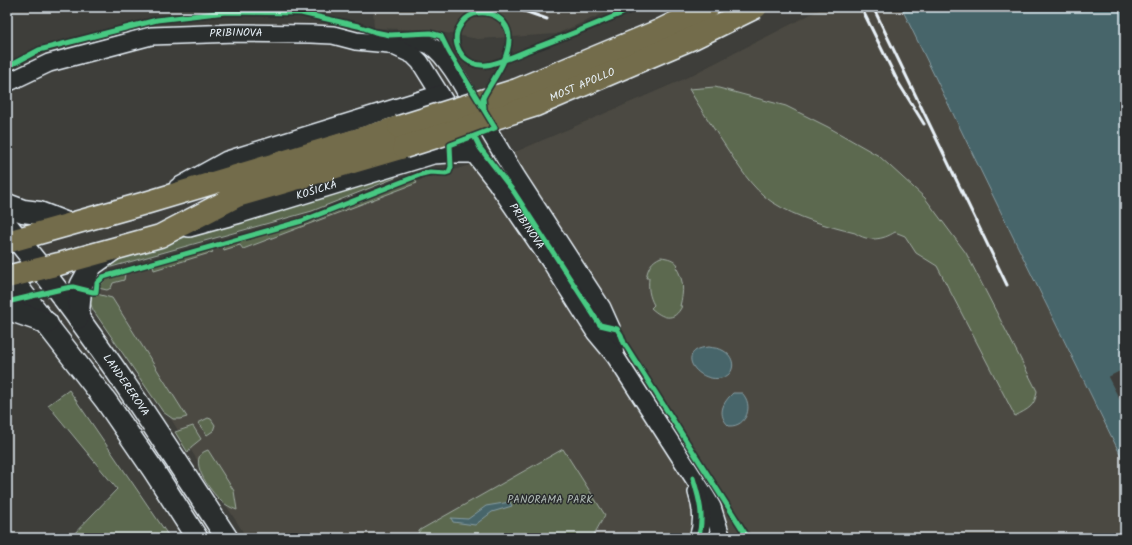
<svg xmlns="http://www.w3.org/2000/svg" width="1132" height="545" font-family="Kalam,sans-serif">
<rect width="100%" height="100%" fill="#3e3e3a"/>
<filter id="ink" filterUnits="userSpaceOnUse"><feTurbulence type="fractalNoise" baseFrequency=".025" numOctaves="2"/><feDisplacementMap in="SourceGraphic" scale="8" xChannelSelector="R" yChannelSelector="G"/><feConvolveMatrix kernelMatrix="1 2 1 2 8 2 1 2 1" color-interpolation-filters="sRGB"/></filter>
<g filter="url(#ink)">
<path fill="#4c4a42" d="M367,7H618L556,34L478,39L430,30L374,28L373,8Z
M825,7H901L1016,243L1125,464V538H247L102,311L91,280L520,150L680,81Z"/>
<path fill="#5c6950" stroke="#a2ada4" d="M715,87L786,106L828,127L879,156L925,198L966,253L1037,391C1035,407 1028,409 1015,416L937,266L916,253L905,236L895,232C883,240 868,242 855,233C827,226 797,218 772,202C751,188 738,165 724,144C712,126 700,108 689,89Z
M396,173L395,178L390,180L312,211L97,271L112,261L281,206Z
M415,180L417,183L243,249L240,245L224,250L223,246L315,220Z
M211,249L213,252L154,270L153,266Z
M661,257C668,258 674,259 678,265L676,267C684,280 684,291 680,306H682C674,323 662,318 651,308L654,305C649,296 648,288 649,278H646C648,268 651,261 661,257Z
M125,274L124,280L113,283L111,288L107,290L98,288L106,279Z
M93,293L112,298L187,417L180,419H173L163,412L93,310L87,294Z
M69,390L170,538H70L117,489L48,405Z
M208,418L211,419L215,425L213,431L207,435L198,423Z
M193,426L201,439L191,447L188,453L175,432Z
M563,449L605,515L592,538H419L418,533L420,530Z
M208,450L234,491L237,510C231,508 226,505 221,501C211,492 184,457 208,450Z"/>
<path fill="#47656a" stroke="#879da3" d="M901,7H1125V464L1016,243Z
M709,347C713,348 720,348 724,351C736,358 736,375 721,378C696,383 674,349 709,347Z
M733,393H742C754,405 747,427 729,426C717,415 722,403 733,393Z
M510,502L512,506L492,512L475,525L453,522L451,518L468,519L486,506Z"/>
<path fill="#3e3e3a" d="M1120,371L1125,380V410L1108,377Z"/>
<g fill="none" stroke-linecap="round" stroke-linejoin="round">
<g stroke="#e8f1f8" stroke-width="20">
<g id="minor">
<path d="M394,44C405,42 420,40 431,46C444,54 463,85 469,99"/>
<path id="s1" d="M7,83L49,63L151,36L235,33L311,34L333,35L356,41L389,44L413,55L420,62L445,102"/>
<path d="M487,128L516,176L602,308L611,328L615,356"/>
<path id="s2" d="M464,136L474,154L496,182L552,264L595,332L615,356L706,497L712,507L721,536"/>
<path d="M178,187L227,160L440,94"/>
<path id="s3" d="M189,228L240,214L433,155L450,154H474"/>
<path d="M697,492C702,507 704,522 698,538"/>
</g>
</g>
<g stroke="#e8f1f8" stroke-width="24">
<g id="tertiary">
<path id="s4" d="M41,269C109,355 167,447 227,538"/>
<path d="M10,277L106,401L154,471L197,538"/>
<path d="M7,309L47,323"/>
<path d="M78,318L81,285L92,265L113,250"/>
</g>
</g>
<g stroke="#e8f1f8" stroke-width="25">
<path id="secondary" d="M7,205L23,211L39,213L67,224
M7,226L41,269"/>
</g>
<g stroke="#e8f1f8" stroke-width="25">
<path id="primary" d="M7,242L149,202L399,127
M7,277L59,264L160,236L237,196L404,147"/>
</g>
<use href="#minor" stroke="#2a2d2e" stroke-width="17"/>
<use href="#tertiary" stroke="#2a2d2e" stroke-width="21"/>
<use href="#secondary" stroke="#2a2d2e" stroke-width="22"/>
<use href="#primary" stroke="#736c4b" stroke-width="22"/>
<path stroke="#e8f1f8" stroke-width="3" d="M513,7L547,19
M861,7L898,82L924,124
M873,7L1007,285"/>
<g stroke="#e8f1f8" stroke-width="25" stroke-linecap="butt">
<g id="primary-bridge">
<path d="M399,127L517,90L659,31L708,7"/>
<path id="s5" d="M404,147L536,105L693,38L756,7"/>
</g>
</g>
<use href="#primary-bridge" stroke="#736c4b" stroke-width="22"/>
<g stroke="#2a2d2e" stroke-width="8">
<path id="cycleway" d="M7,67L39,50L157,20L226,12L301,13L358,26L375,32L390,35L430,33L441,36L449,52L495,128L450,145L451,167L449,172L446,173L430,172L422,174L302,221L103,277L97,283L96,292H93L73,287L66,288L7,302L8,317
M484,108L483,98L485,94C494,78 509,59 509,39C510,13 473,2 460,26C455,33 455,44 460,52C465,61 475,66 486,65C497,64 517,55 529,50C565,37 601,22 637,7
M474,136L480,148L514,192L600,325L617,329L621,335L624,343L748,538
M693,478C699,498 705,517 698,538"/>
</g>
<use href="#cycleway" stroke="#46c982" stroke-width="5"/>
</g>
</g>
<g text-anchor="middle" dominant-baseline="central" stroke-width="3" stroke-linejoin="round" paint-order="stroke">
<g font-size="11" fill="#e8f1f8" stroke="#2a2d2e">
<text stroke="none"><textPath href="#s1" startOffset="237">PRIBINOVA</textPath></text>
<text stroke="none"><textPath href="#s5" startOffset="189">MOST APOLLO</textPath></text>
<text stroke="none"><textPath href="#s3" startOffset="133">KOŠICKÁ</textPath></text>
<text stroke="none"><textPath href="#s2" startOffset="110">PRIBINOVA</textPath></text>
<text stroke="none"><textPath href="#s4" startOffset="144">LANDEREROVA</textPath></text>
</g>
<g font-size="11" fill="#b0bbb5" stroke="#2a2d2e">
<text x="550" y="500">PANORAMA PARK</text>
</g>
</g>
<rect width="1132" height="545" fill="none" stroke="#2a2d2e" stroke-width="24"/>
<rect x="12" y="12" width="1108" height="521" fill="none" stroke="#e8f1f8" stroke-width="1.5" filter="url(#ink)"/>
</svg>
